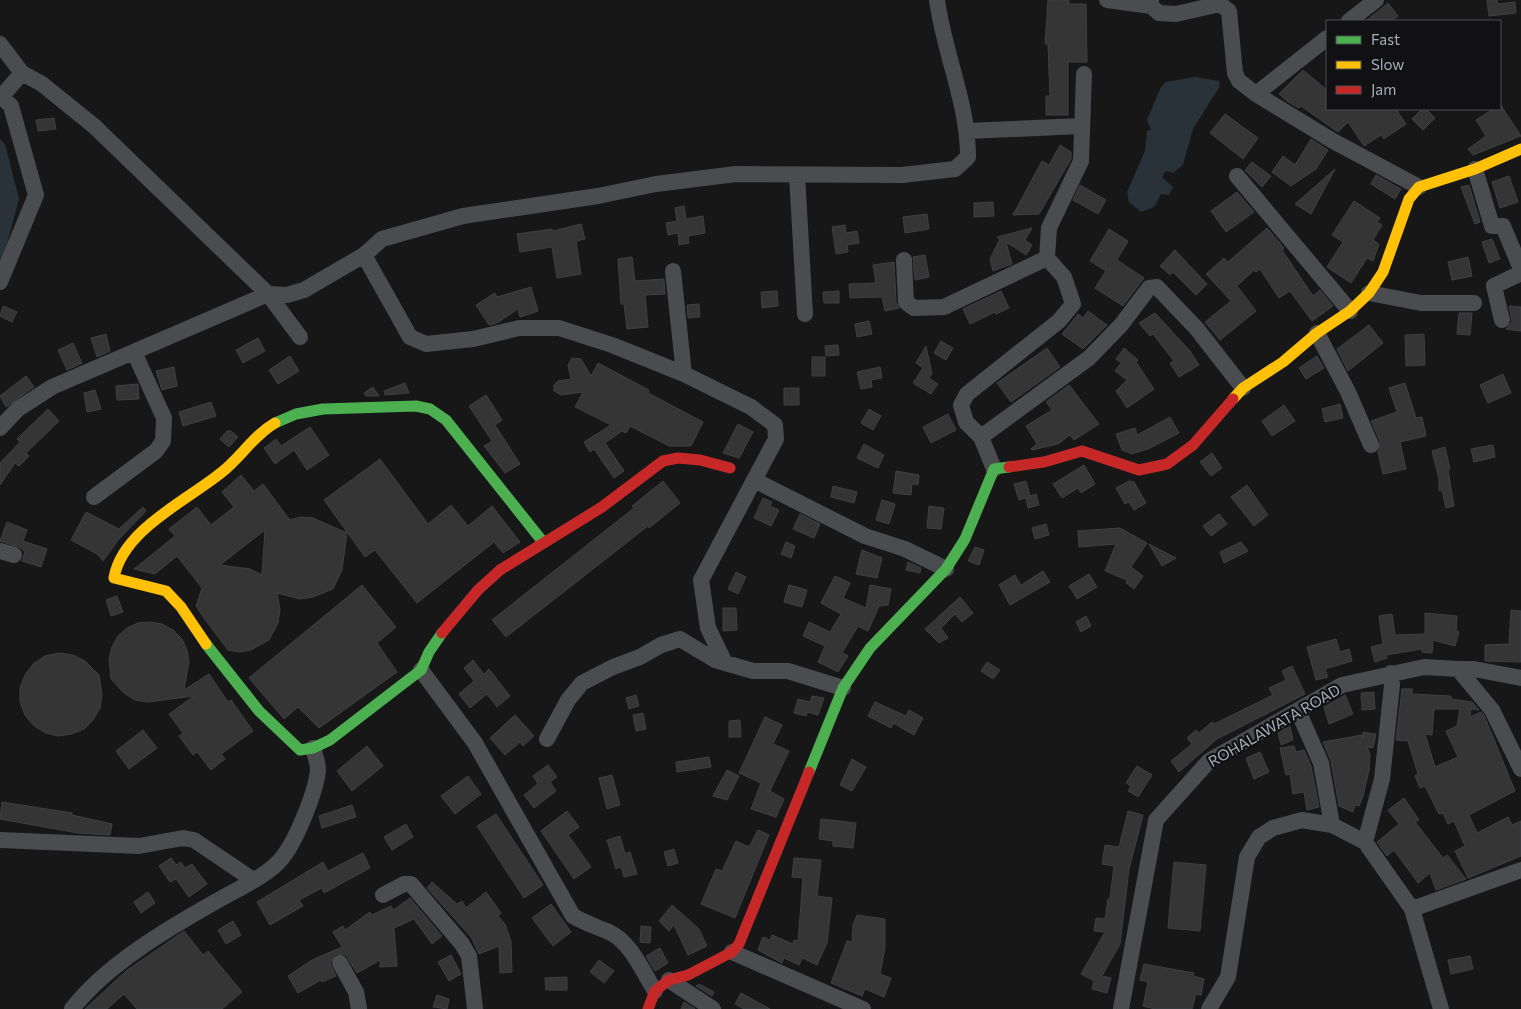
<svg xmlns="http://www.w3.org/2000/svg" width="1521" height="1009" font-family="Commissioner,sans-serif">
<rect width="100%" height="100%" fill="#171717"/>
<path fill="#2a3239" d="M1195,77L1219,81L1220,86L1193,129L1183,165L1173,173L1166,171L1162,177L1173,187L1169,195L1161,194L1154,207L1141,212L1129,202L1127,192L1145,151L1147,131L1151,130L1147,120L1161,87L1166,82Z
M0,139L5,144L19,199L0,270Z"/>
<path fill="#353536" stroke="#3f4043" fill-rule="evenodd" d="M1048,0H1069V4H1086L1087,62H1068V115H1046V96H1050L1048,44H1045Z
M1487,0H1497L1498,4L1515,2L1516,13L1489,16Z
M1388,3L1398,16L1391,21H1366Z
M1303,70L1327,90V109H1396L1406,124L1384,139L1381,135L1364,146L1348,122L1338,132L1301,106L1299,108L1288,102L1279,94Z
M1500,104L1521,136L1473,155L1468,149L1486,136L1476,120L1493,109H1500Z
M1422,109H1426L1435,118L1423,130L1412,119Z
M1225,114L1258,138L1243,159L1210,133Z
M54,118L56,129L38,131L36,120Z
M1311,139L1328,150L1316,169L1291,186L1272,172L1283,156L1295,165Z
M1060,145L1071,152V159L1039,214L1013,215L1042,161L1049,165Z
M1252,162L1271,176L1262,187L1245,170Z
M1335,169L1311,214L1295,204Z
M1376,175L1401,189L1395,199L1371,184Z
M1509,176L1518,202L1500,208L1492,182Z
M1080,185L1106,200L1098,214L1073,200Z
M1469,185L1480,222L1475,224L1461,187Z
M1237,192L1254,212L1226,232L1211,211Z
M1354,201L1380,218L1377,222L1382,225L1373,240L1379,244L1373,261L1367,258L1351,283L1327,267L1343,242L1332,235Z
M993,202L994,216L974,217V203Z
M684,206L686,219L703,216L705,233L688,236L689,243L679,245L678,233L668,235L666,223L677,221L675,208Z
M927,214L929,229L905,233L903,217Z
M581,224L585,239L576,241L581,274L557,278L552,247L520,252L517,234L552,229L553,231Z
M845,225L846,233L857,231L859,243L847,245L848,252L836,254L832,227Z
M1032,228L1025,240L1032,245L1026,255L1006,242L1012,264L993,271L990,259L1000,239L997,237Z
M1267,228L1284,248L1282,250L1313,296L1320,290L1333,306L1312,321L1290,291L1279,298L1260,269L1256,272L1254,270L1237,286L1256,311L1220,340L1205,322L1231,301L1206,274L1224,258L1228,262Z
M1109,229L1128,241L1117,260L1144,278L1123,306L1095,288L1106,271L1090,261Z
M1492,239L1500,259L1489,263L1482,242Z
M1175,250L1207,284L1196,295L1173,272L1170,275L1160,266Z
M925,255L929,277L915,280L913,257Z
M632,257L635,281L664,279L665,294L645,295L648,327L627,329L624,304H621L618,259Z
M1468,257L1472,276L1452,280L1448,262Z
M894,262L896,302L899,308L885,311L882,297L850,298L849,284L876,283L873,265Z
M531,287L538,311L520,317L518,309L497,323L489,325L476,305L495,293L497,297Z
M777,291L778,306L762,308L761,292Z
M839,291V303H824L823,292Z
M1001,291L1009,308L996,314L995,312L970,324L963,309Z
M699,304L700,317L688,318L687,305Z
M3,306L17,312L12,322L0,316Z
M1509,306L1521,307V331L1506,329L1512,322Z
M1088,311L1107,325L1083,349L1062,334L1078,314L1083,318Z
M1155,313L1190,351L1199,365L1179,377L1170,363L1174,361L1153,334L1150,336L1139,323Z
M1459,313H1472L1470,335L1457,334Z
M869,321L872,334L857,337L855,324Z
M1369,325L1383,343L1348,371L1337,349Z
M106,334L110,351L97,357L91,338Z
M1424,334L1425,365L1406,366L1405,335Z
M258,338L265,351L243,363L236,350Z
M941,341L953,348L946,360L934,353Z
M73,343L82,363L67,370L58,350Z
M838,345L839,355L826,356L825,346Z
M926,346L932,374L929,378L938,384L931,394L913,383L923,368L916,363Z
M1047,348L1060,367L1011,402L997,383Z
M1124,348L1138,360L1136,362L1154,389L1127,408L1116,391L1127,380L1115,371L1121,363L1116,359Z
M290,356L299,371L278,384L269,370Z
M1317,356L1324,368L1306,379L1299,368Z
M812,357H825V376H812Z
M572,358L581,359L591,376L598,363L649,390L648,393L703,422L691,446H669L630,426L626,433L622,431L605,443L624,471L614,478L594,449L590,452L584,442L611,425L575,407L583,392L561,395L554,391V385L558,381L571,379L568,365Z
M174,367L177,386L162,390L156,371Z
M880,367L882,378L871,380L872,387L861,389L857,372Z
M1503,374L1511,393L1488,403L1480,385Z
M26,376L34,387L6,407L0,396Z
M405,383L409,393L385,395L384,391Z
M1405,383L1416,418L1422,417L1426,436L1400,442L1406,469L1383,474L1378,452L1380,441L1371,421L1397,412L1389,388Z
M138,384L139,399L117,400L116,386Z
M1069,385L1099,424L1074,440L1070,435L1058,444L1032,450L1031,449L1037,444L1026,426L1052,410L1046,402Z
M373,387L379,396H366L364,393Z
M784,388H799V405H784Z
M95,390L101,409L87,412L84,393Z
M486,395L502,420L495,425L520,464L505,473L484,446L492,441L469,406Z
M211,402L216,416L183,426L179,412Z
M1340,404L1343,418L1325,422L1322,409Z
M1284,405L1295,421L1272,436L1262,421Z
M48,409L59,421L26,453L29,456L19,466L15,463L0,485V463L20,442L17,439Z
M869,409L881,416L873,430L861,423Z
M948,414L956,430L931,443L923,427Z
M1170,417L1179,433L1150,448L1132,454L1122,450L1116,434L1135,428L1137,435Z
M738,424L753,432L739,458L723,453Z
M310,427L329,455L307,470L294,450L275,464L264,448L276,439L281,446Z
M227,431H231L238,437L229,447L220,439Z
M864,444L884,455L878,468L857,458Z
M1493,445L1495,457L1474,462L1471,449Z
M1445,447L1450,469L1448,470L1454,506L1446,508L1442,490L1439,491V479L1432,451Z
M1212,453L1222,468L1211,476L1200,462Z
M380,459L428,524L451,505L468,526L492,506L520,542L503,553L494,542L417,603L375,550L365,557L324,500Z
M1084,465L1095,484L1081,493L1078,488L1062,498L1053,484Z
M896,471L919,475L918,485L912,484L911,495L893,493Z
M241,475L254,491L263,484L290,520L300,517L313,518L347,533L342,570L333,589L313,597L300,599L277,593L280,609L278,623L269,640L251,650L239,652L228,650L204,618L196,606L202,588L177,556L155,574L134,569L175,536L169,529L197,507L211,525L234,507L222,492ZM265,530L262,575L250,569L220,565Z
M663,481L680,503L649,528L648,526L506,637L492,620L634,508L632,506Z
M1026,481L1030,496L1036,494L1039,505L1028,508L1026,498L1019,500L1014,484Z
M1129,481L1134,482L1146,503L1134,510L1129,502L1125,504L1116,488Z
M1247,485L1268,515L1254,526L1231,497Z
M833,486L857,492L854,503L831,497Z
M763,498L772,502L770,506L779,510L771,526L754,518Z
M882,500L895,504L889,524L876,520Z
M929,506L944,508L941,529L927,528Z
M143,507L146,511L119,539L103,561L97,554L71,540L86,512L119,529Z
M800,514L820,524L814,538L793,529Z
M1219,514L1227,524L1211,536L1203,526Z
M7,522L27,530L23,541L47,549L41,567L22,561L25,552L21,548L0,541Z
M1046,524L1049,535L1035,539L1032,528Z
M1120,528L1147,543L1131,567L1143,576L1134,589L1126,583L1127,580L1105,571L1116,544L1079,547L1078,531Z
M786,542L795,546L791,558L781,554Z
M1241,542L1248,551L1224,563L1220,552Z
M1149,544L1176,558L1162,566Z
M975,547L984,550L979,565L968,561Z
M862,550L882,558L877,578L856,574Z
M908,562L921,568L920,573L906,570Z
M1043,571L1050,582L1010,605L999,585L1015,575L1021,585Z
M736,572L746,577L738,594L728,589Z
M1089,574L1097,587L1077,599L1069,586Z
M835,576L850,583L843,598L866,608L870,585L891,589L888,605L879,606L868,631L858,626L842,653L848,656L838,672L818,662L825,646L803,636L809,622L830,632L841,614L821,603Z
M362,585L396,627L377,643L397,672L319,728L298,707L284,719L249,678Z
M789,585L807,590L802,607L784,602Z
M117,596L123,612L111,616L106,600Z
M960,597L973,613L962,622L955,614L941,628L948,638L939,643L925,629Z
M723,608H736L737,630L723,631Z
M1511,610L1521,611V662L1485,661V645L1509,644Z
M1425,613L1457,616L1456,631L1459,632L1455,646L1433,640L1432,653L1422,652V649L1386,655L1387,658L1375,662L1371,647L1383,644L1379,616L1392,614L1395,635L1425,634Z
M1086,616L1091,626L1081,632L1076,622Z
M150,622L162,624L173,630L182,639L187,650L189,662L184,690L209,674L228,702L231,700L253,731L221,754L225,759L211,770L197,752L193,755L179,736L183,733L169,714L194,696L148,702L135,700L124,693L111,679L109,659L112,647L118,636L127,628L138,623Z
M1336,639L1340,652L1349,649L1352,661L1325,669L1328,677L1316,680L1307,647Z
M59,653L73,655L85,661L99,675L102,695L100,708L93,720L84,729L72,734L58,736L46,733L34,726L25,715L20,702V688L25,675L33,664L45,656Z
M473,660L484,674L489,669L510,696L497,707L487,694L470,708L459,694L474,681L464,668Z
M987,662L1000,670L993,679L981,671Z
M1292,666L1305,694L1217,739L1179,772L1171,761L1192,744L1187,738L1196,730L1199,733L1212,722L1214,724L1273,695L1269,688L1286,680L1282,671Z
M1402,689H1412V694L1451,696V699L1472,702L1479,710L1471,709L1470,717L1481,712L1484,715L1515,791L1469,815L1477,833L1508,817L1512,825L1521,821V856L1468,878L1455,851L1465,846L1454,821L1448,824L1443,813L1439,814L1425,786L1420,788L1415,776L1418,774L1408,741L1396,740ZM1434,709H1460L1457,726L1446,731L1458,757L1435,767L1425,734L1432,735Z
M1374,692L1375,709L1362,710L1361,693Z
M636,695L639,706L629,709L626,698Z
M1345,695L1353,714L1329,724L1324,707Z
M812,696L824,698L818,715L807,712L806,716L794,713L798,699L810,702Z
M875,702L906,716L909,710L923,718L914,735L893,723L891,728L868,716Z
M643,713L646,729L636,731L633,715Z
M515,715L534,736L523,746L520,742L505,755L490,738Z
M765,717L782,725L773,744L789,751L770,791L784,799L776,817L751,809L761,783L739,773Z
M740,720L741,737H729V721Z
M1290,726L1293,740L1281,745L1278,733Z
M143,730L157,748L129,769L116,751Z
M1363,732L1376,734L1373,748L1367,747L1370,754L1369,770L1363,796L1359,806L1355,805L1353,812L1339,806L1331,761L1323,742L1362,735L1363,738Z
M367,746L383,766L352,791L337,771Z
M1294,746L1296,752L1304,750L1311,766L1319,807L1307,810L1304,792L1293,794L1290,774L1286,775L1280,748Z
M1260,752L1269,772L1254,779L1246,758Z
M709,757L711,767L677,772L676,762Z
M852,759L866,767L852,791L840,785Z
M548,765L557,777L550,782L556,791L534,808L524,795L538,784L533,776Z
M1137,766L1152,775L1138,797L1128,791L1131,786L1126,783Z
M727,770L739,776L727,800L713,796Z
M612,775L620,805L607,809L599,778Z
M468,776L481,794L455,814L441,796Z
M1404,798L1419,820L1415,822L1443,858L1447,855L1466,879L1436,890L1430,873L1418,883L1394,850L1387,856L1377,842L1399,824L1388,810Z
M2,802L72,813V815L112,824L110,835L78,833L0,819Z
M352,805L356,817L322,828L319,816Z
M567,811L579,827L568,835L591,867L574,879L541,831Z
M1128,811L1143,815L1129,869L1120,944L1102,976L1111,978L1107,993L1092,989L1094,981L1081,974L1105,932L1094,931L1096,918L1105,919L1108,899H1110L1114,866L1102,864L1105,845L1119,847Z
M496,814L543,885L524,898L477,826Z
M821,819L856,823L853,848L833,846V841L819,839Z
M406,824L413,837L392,850L384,837Z
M758,830L769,835L735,918L701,904L716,869L722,871L736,841L749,847Z
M620,836L625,854L630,852L637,874L624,877L621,867L616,869L607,840Z
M674,849L678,863L668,866L664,852Z
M363,853L370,868L324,893L322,888L299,900L303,906L270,925L257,902L323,862L328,871Z
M171,858L176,865L181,862L185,868L192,864L207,884L189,897L176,879L170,882L159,866Z
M794,858L821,860L817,896L832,898L827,943L817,965L802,958L799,965L784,958L782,963L758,950L763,937L770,940L772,935L793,944L794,940L798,941L803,878L792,877Z
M1174,862L1206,865L1200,931L1168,928Z
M432,882L457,904L462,901L466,908L486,892L501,913L498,916L505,924L511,941L512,972L500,973L499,946L479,954L471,937L427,888Z
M148,892L155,903L141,913L134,902Z
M410,898L442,936L432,944L414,919L394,928L397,966L380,967V960L357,973L346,955L336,954L330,963L336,976L322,982L321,980L298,993L288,976L312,960L342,947L333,932L343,926L345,930L370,912L372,915L391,906L393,910Z
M551,904L571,932L553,946L532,918Z
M672,905L699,929L707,946L688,955L674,925L669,931L659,921Z
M857,915L885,919V948L880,974L891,978L884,997L865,989L862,996L831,983L847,941L852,942L853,925Z
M233,921L241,935L226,944L218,930Z
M641,926L651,927L650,943L640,942Z
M184,931L203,955L208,951L242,992L222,1009H137L124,994L107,1009H85L126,971Z
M660,948L668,963L655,971L646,956Z
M451,955L461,974L449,981L438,962Z
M1470,956L1473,969L1451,974L1448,960Z
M599,960L614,971L604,983L590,972Z
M1144,964L1194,973L1193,976L1204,979L1201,995L1196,994L1192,1009H1155L1143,1006L1148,982L1140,980Z
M567,977V990H546L545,978Z
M699,984L714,992L712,996L696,986Z
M741,993L770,1009H744L735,1004Z
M437,995L449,999L447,1009L433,1007Z
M684,1002L695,1009H681Z"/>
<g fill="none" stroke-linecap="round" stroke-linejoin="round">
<path stroke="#4b4c50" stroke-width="16" d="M1107,0L1151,6
M1151,0V6L1159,13L1176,14L1220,4L1229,11L1235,73L1239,81L1256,94L1333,141L1419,187
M1349,21L1376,0
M0,44L22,73L42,84L94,126L268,294L287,295L304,290L364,255L410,337L426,344L473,339L519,328H559L612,345L684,374L751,407L775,425L776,439L701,580L708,628L724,661
M1084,74L1081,161L1049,228L1047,258L1064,277L1073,304L1059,321L967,394L961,405L966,422L981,437L1089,358L1121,325L1149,288L1157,287L1197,329L1243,388
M1256,94L1327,38
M0,95L11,106L36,195L0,282
M2,96L22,73
M968,131L1081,126
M1475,169L1492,226H1503L1521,269
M797,175L805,314
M1237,176L1350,311
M364,255L382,239L463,216L598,196L656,184L736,174L902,175L955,169L968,157C968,103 944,53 937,0
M904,260L906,302L914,308L944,307L1047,258
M673,271L684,374
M1369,293L1421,303H1474
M1502,320L1494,286L1521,273
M1317,333L1348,392L1371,445
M0,428L18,409L52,387L268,294L300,337
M981,437L994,469
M754,480L865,536L905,549L946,569
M94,497L156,451L163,441L164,418L134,352
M0,551L14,555
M1458,669H1474L1521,678
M421,670L475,743L573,916C585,923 597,927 609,932C631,942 643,972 655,991
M1298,711L1321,763L1332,825
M547,739L568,700L582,683L613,667L640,657L661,645L680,639L715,660L753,671H788L843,688
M0,840L139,846L183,838L194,840L253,880
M1365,842L1382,779L1392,685L1391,673
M383,895L404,884H411L462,944L469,956L475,1009
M1412,909L1521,870
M732,952L863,1009
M340,963L356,992L359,1009
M669,980L713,1009
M72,1009C106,965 167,929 215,902C235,890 268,876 282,858C296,841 316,792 318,770C318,763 315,755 313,748
M1121,1009L1156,820L1209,761L1342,685L1424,667L1458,669L1492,710L1521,769
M1209,1009L1228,977L1247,857L1259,837L1273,828L1302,820L1332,825L1365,842L1412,909L1441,1009"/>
<path stroke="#4caf50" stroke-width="11" d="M275,423L296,414L323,409L416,406L430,409L446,420L543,542
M206,644L259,711L300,750L313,748L330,740L421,670L429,652L442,633
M809,772L843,688L870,648L946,569L965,539L994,469L1009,467"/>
<path stroke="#ffc107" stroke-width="11" d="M1233,399L1243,388L1283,362L1317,333L1350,311L1369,293L1383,272L1409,199L1419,187L1475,169L1521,149
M206,644L181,607L166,591L114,578C122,530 188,500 222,472C241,457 254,435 275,423"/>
<path stroke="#c62828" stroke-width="11" d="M1009,467L1044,462L1082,451L1139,470L1167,464L1193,445L1233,399
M442,633L478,590L500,570L602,507L663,461L678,458L700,460L730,468
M648,1009L655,991L669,980L688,975L732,952L739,944L809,772"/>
</g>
<g text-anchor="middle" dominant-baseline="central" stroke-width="4.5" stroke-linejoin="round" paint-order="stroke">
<g font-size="15" fill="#a8adb8" stroke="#111113">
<text transform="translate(1274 725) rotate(-30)">ROHALAWATA ROAD</text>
</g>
</g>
<rect x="1326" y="20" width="175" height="90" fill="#111113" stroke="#4d4f55"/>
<rect x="1336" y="36" width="25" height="8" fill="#4caf50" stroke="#4d4f55"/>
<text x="1371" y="45" font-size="15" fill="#a8adb8">Fast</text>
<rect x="1336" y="61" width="25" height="8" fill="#ffc107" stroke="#4d4f55"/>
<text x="1371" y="70" font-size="15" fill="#a8adb8">Slow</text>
<rect x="1336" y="86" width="25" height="8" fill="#c62828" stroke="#4d4f55"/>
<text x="1371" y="95" font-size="15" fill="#a8adb8">Jam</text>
</svg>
